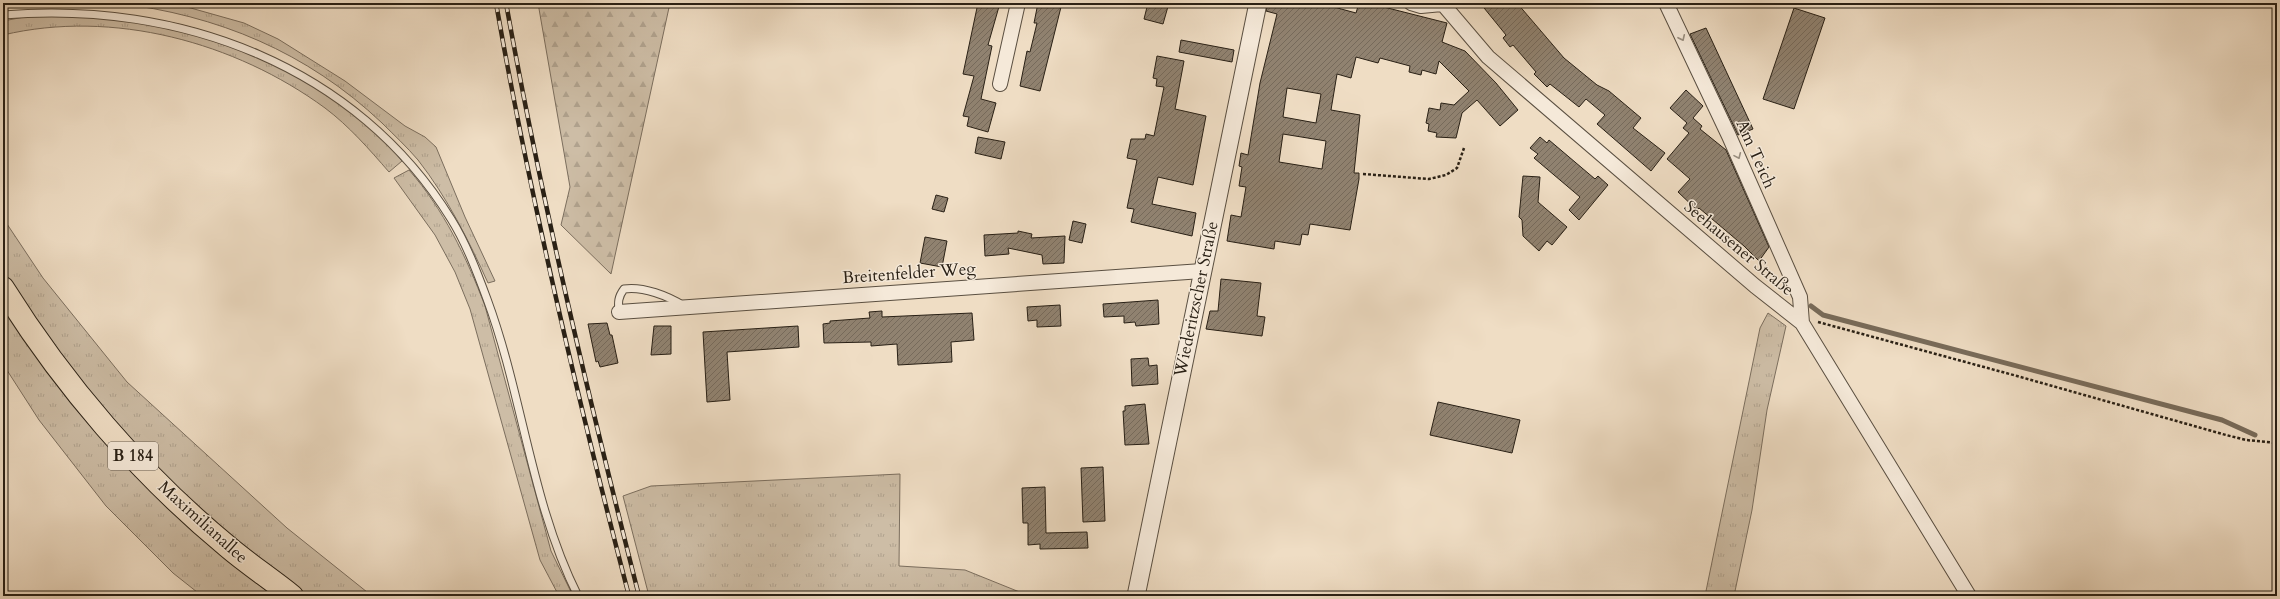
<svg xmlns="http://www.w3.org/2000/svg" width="2280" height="599" font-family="Cardo,serif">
<defs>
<pattern id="grass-tufts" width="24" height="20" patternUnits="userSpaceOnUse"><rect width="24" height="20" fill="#cdbda6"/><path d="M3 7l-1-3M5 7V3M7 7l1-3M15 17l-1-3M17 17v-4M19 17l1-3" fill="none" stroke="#b0a28e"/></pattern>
<pattern id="forest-firs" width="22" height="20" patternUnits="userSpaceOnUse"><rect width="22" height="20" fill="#cdbda6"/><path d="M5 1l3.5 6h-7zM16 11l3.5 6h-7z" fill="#b0a28e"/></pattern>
<pattern id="building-hatch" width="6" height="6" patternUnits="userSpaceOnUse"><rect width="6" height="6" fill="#908270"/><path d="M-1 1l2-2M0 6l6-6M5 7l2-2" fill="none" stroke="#766a5b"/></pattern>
</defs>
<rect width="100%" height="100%" fill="#efddc4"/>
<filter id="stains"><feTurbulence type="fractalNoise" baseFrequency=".005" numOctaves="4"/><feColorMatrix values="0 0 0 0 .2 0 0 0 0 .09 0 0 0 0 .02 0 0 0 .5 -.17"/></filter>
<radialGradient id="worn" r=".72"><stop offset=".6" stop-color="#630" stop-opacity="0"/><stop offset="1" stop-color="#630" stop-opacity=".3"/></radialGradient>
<path fill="url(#grass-tufts)" stroke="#7b6e5e" d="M116,3H173L244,23L278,39L345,81L405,126L425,137L436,147L465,217L495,281L488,283C469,241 447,197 418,160C407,147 394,135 382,123C307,52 218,15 116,3Z
M51,12C161,12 236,29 327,95C355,115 380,134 402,161L389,172C369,149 349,126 325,108C235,42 113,9 3,35V21Z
M409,170C444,210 466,256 485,306L551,551L573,596H559L540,560L470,309L455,272L435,235L394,178Z
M3,218L43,278L127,382L287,528L372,596H303L230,539L182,496L101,409L14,292L3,273Z
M3,307C48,365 90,427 140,481C181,523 227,560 273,596H202L173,573L106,506L39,420L3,364Z
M1768,313L1786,326L1767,410L1752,510L1734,596H1705L1760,328Z
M900,474L899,566L965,570L1022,593L1023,596H649L623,496L651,486Z"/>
<path fill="url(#forest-firs)" stroke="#7b6e5e" d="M538,3H670L611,274L561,225L570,187Z"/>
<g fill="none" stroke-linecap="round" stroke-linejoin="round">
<path stroke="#786b5a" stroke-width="5" d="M1811,306L1823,315L2222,420L2255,435"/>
</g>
<path fill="url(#building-hatch)" stroke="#292015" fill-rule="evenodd" d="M978,3H1000L988,45L992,46L981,99L996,103L988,132L967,126L969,117L963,116L974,76L963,74Z
M1038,3L1061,7L1040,91L1020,86L1027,51L1030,52L1037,23H1034Z
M1148,3H1169L1163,24L1144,19Z
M1268,3H1319L1356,13L1359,3H1368L1447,23L1442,42L1465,51L1496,83L1518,110L1500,126L1477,100L1462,113L1456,138L1436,137L1437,133L1428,131L1429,124L1426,123L1429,108L1440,110L1441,103L1454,105L1469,91L1439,61L1436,74L1422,70L1421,75L1409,72L1410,66L1380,58L1378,63L1356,57L1351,78L1337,74L1331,110L1360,115L1354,173H1359V179L1350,230L1310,224L1308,235L1302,234L1300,245L1275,241L1274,249L1227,241L1231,215L1241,217L1246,187L1239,186L1242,167L1239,166L1241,153L1248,155L1260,83L1277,14L1266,11ZM1287,88L1321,94L1316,123L1283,117ZM1283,134L1326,141L1322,169L1279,162Z
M1480,3H1517L1564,58L1597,85L1609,91L1641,118L1633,128L1665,153L1651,171L1597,124L1605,115L1586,99L1579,107L1550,84L1547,87L1534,74L1536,72L1513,45L1510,47L1503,38L1506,35Z
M1794,8L1825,18L1794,109L1763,99Z
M1706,28L1753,129L1738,135L1690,34Z
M1181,40L1234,50L1232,62L1179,52Z
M1157,56L1184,61L1175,109L1206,116L1193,185L1158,177L1152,204L1196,213L1192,236L1131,222L1134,209L1127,208L1137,160L1127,158L1131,139H1145L1146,134L1154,136L1164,87L1156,86L1157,79L1153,78Z
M1686,90L1703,106L1693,118L1702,126L1700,129L1726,150L1769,247L1759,261L1744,246L1699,208L1697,210L1678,192L1690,179L1667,159L1689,133L1683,128L1687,123L1670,108Z
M978,137L1005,142L1001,159L975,153Z
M1540,137L1547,143L1549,140L1595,179L1598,176L1608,185L1579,220L1569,210L1580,197L1534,158L1538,154L1530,148Z
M1523,176L1540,177L1538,202L1567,227L1552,245L1547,241L1539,251L1523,236L1522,220L1519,217Z
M936,195L948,198L944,212L932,209Z
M1073,221L1086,224L1082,243L1069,240Z
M1018,231L1032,234L1031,238L1065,236L1064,263L1043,264L1042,255L1008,248L1009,254L985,256L984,235L1018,233Z
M925,237L947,241L942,267L920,263Z
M1221,279L1261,283L1257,316L1265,317L1262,336L1206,329L1210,311H1218Z
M1158,300L1159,324L1136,326L1135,322L1124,323V316L1104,317L1103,304Z
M1060,305L1061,326L1037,327V320L1028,321L1027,307Z
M882,311V317L972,313L974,340L951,342L952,362L898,365L897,344L871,346V342L824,343L823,324L830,323V321L870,318L869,312Z
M607,323L610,335H612L618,363L600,367L598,361L596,362L588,324Z
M654,326H671V354L651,355Z
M798,326L799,347L727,352L730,400L707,402L703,332Z
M1148,358L1149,366L1157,365L1158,384L1132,386L1131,359Z
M1438,402L1520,420L1512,453L1430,435Z
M1145,404L1149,444L1125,445L1123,411H1125V406Z
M1103,467L1105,521L1083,522L1081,468Z
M1045,487L1046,533L1087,532L1088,548L1040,549V544L1028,545V523H1023L1022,488Z"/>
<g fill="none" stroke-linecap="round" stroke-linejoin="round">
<g stroke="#5a4f41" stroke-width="9">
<path id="service" d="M3,15C181,0 357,67 451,219C466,243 477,272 487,299C523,396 531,503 578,596
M619,312C618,302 618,297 624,289C643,286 668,296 684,306"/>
</g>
<g stroke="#5a4f41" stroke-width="16">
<path id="minor" d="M1411,3L1421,6L1442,4
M1442,3L1488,57L1755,286L1802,323L1969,596
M1666,3L1729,136L1800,297L1802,323
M1000,84L1018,3
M619,312L1202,271"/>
</g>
<g stroke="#5a4f41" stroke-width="19">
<path id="tertiary" d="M1136,596L1258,3"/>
</g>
<g stroke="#292015" stroke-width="24">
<path id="primary" d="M3,288C63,384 140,474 227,546C248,564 271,579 292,596"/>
</g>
<path stroke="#292015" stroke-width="2.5" stroke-dasharray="3 2" stroke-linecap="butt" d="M1363,174L1429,179L1446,175L1457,168L1464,148
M1818,322L2017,376L2226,435L2246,440L2277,443"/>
<use href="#service" stroke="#f5e9d9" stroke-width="7"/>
<use href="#minor" stroke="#f5e9d9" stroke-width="14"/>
<use href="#tertiary" stroke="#f5e9d9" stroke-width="17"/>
<use href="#primary" stroke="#efddc4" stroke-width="22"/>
<g stroke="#292015" stroke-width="4.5">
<path id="rail" d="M496,3C531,203 578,400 629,596
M506,3C542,203 589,399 639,596"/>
</g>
<use href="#rail" stroke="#f5e9d9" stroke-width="3" stroke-dasharray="9" stroke-linecap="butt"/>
</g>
<defs><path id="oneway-chevron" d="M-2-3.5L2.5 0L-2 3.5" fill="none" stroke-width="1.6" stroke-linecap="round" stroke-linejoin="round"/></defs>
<g stroke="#998f81">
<use href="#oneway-chevron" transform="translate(1682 38) rotate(65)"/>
<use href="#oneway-chevron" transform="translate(1738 156) rotate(66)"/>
</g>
<g text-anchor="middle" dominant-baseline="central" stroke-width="3" stroke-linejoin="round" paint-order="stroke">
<rect fill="#f5e9d9" stroke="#665c50" stroke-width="1" x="108" y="442" width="50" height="28" rx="3"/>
<g font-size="16" font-weight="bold" fill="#292015">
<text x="133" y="456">B 184</text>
</g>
<g font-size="17" fill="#292015" stroke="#f5e9d9">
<text transform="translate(1756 154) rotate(66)">Am Teich</text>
<text transform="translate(1739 248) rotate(40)">Seehausener Straße</text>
<text transform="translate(909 273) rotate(-4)">Breitenfelder Weg</text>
<text transform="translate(1196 299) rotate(-78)">Wiederitzscher Straße</text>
<text transform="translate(203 522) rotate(42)">Maximilianallee</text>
</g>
</g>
<rect width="2280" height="599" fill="none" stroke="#efddc4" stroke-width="16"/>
<rect x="4" y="4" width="2272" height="591" fill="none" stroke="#292015" stroke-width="2"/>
<rect x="8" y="8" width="2264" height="583" fill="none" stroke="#292015"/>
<rect width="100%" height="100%" filter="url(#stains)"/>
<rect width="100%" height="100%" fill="url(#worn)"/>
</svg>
